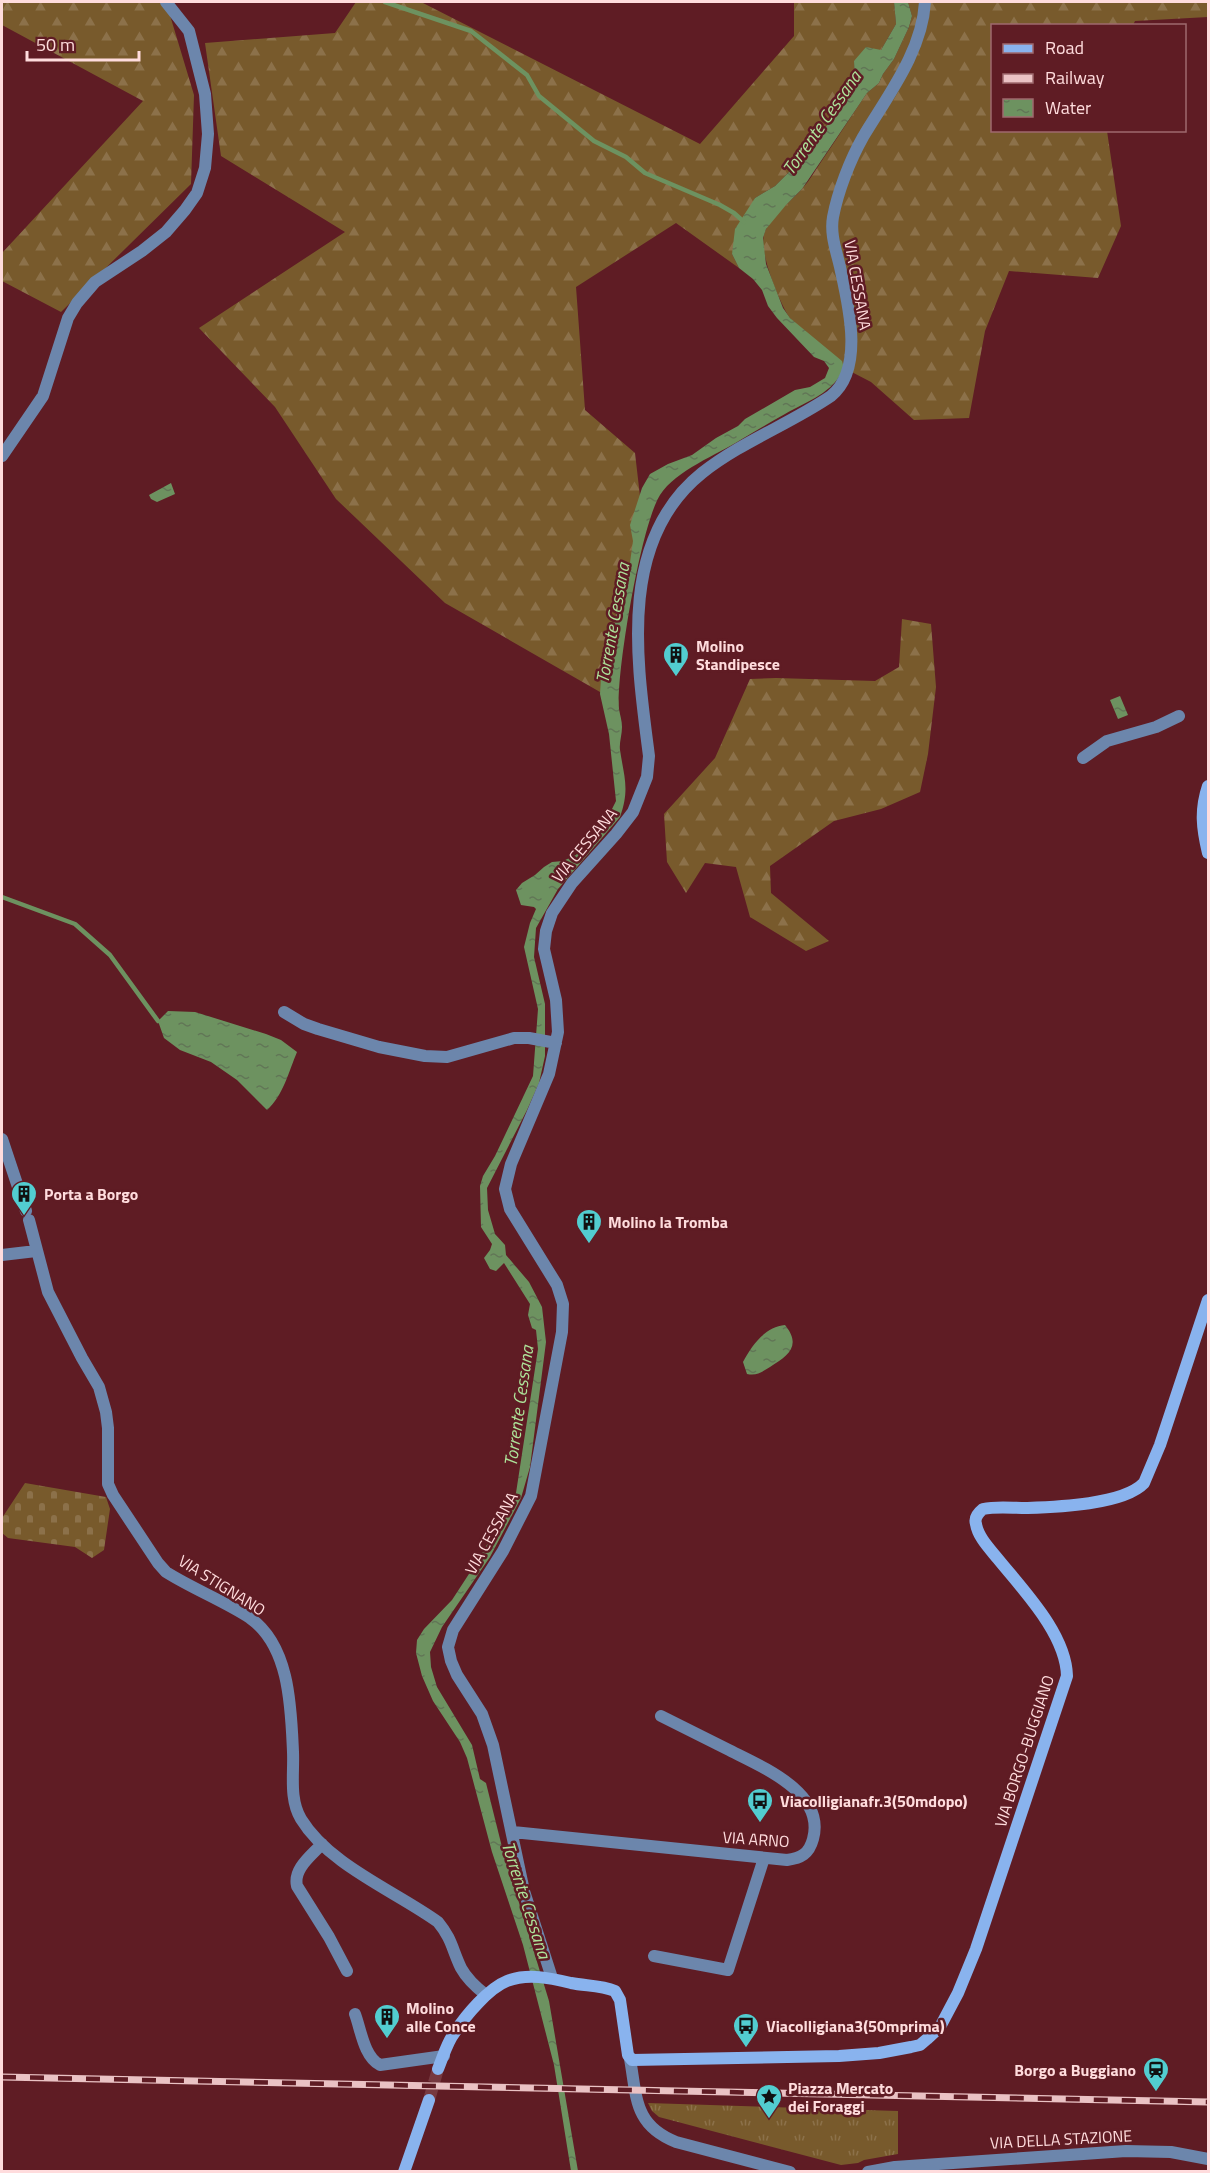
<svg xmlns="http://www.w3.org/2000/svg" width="1210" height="2173" font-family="'Titillium Web',sans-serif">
  <defs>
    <pattern id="grass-tufts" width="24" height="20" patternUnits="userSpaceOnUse" patternTransform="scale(1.5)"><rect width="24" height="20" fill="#785a2c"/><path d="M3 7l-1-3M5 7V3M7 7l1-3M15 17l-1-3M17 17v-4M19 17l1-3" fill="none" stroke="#8c714a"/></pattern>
    <pattern id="forest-firs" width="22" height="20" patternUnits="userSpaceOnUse" patternTransform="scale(1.5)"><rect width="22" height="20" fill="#785a2c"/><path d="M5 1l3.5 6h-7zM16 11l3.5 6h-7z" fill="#8c714a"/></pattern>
    <pattern id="cemetery-stones" width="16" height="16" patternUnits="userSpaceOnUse" patternTransform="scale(1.5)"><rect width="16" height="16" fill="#785a2c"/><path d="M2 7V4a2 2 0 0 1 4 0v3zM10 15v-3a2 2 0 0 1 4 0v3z" fill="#8c714a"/></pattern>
    <pattern id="water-ripples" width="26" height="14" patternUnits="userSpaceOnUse" patternTransform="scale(1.5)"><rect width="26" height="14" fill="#6d9260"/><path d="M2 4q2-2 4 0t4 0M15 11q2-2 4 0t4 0" fill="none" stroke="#617656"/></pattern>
  </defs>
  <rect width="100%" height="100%" fill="#5f1c24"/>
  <path fill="url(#grass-tufts)" d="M648 2103 898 2111V2154L864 2160 858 2163 841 2165 659 2117 652 2111Z"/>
  <path fill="url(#forest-firs)" d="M2 2H166L194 95 191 184 61 312 2 281V253L143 101 2 25Z
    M356 2H421L700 144 794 36V2H894L896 24 881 50 854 61 855 85 834 118 804 150 789 172 775 186 755 198 732 254 739 268 676 223 576 287 585 410 635 453 643 522 607 696 445 603 336 499 275 407 199 328 345 232 221 156 205 43 335 33Z
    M908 2H1208V17L1135 21 1133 25 992 26V130L1107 131 1121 226 1098 278 1009 271 985 331 969 418 914 420 871 382 844 368 790 318C780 304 759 253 764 235 769 216 790 203 802 189 810 180 816 169 823 159 838 137 852 115 867 93L879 83 883 74 894 59 909 27 912 16Z
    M902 619 931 624 936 687 928 754 920 792 881 809 834 821 770 866 771 893 829 941 806 951 750 917 736 867 705 863 686 893 667 862 664 814 715 758 750 679 776 678 875 681 899 667Z"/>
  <path fill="url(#cemetery-stones)" d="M25 1483 106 1497 110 1509 104 1550 92 1558 75 1547 8 1538 2 1533V1518Z"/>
  <path fill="url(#water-ripples)" d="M894 2H908L912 16 909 27 894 59 883 74 879 83 867 93 802 189 786 205 766 229 763 238 766 264 783 308 790 318 842 361 844 368C833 393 808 401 785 414 770 422 756 431 742 439 717 455 676 470 660 495 641 525 616 673 619 709 620 715 622 721 622 727 622 735 619 743 620 750 624 777 630 789 620 817L558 889 536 928 534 957 545 1004V1056L539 1083 527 1110 487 1188 488 1210 495 1234 505 1245 506 1255 529 1282 542 1307 546 1342 530 1467 521 1498 490 1557 442 1627 430 1652 431 1667 437 1687 472 1745 480 1779 486 1783 502 1847 549 2001 578 2171H571L554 2065 537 1999 523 1945 492 1852 467 1758 460 1742 433 1701 422 1676 416 1653 417 1640 424 1629 452 1600 480 1557 516 1493 538 1349 536 1330 532 1328 528 1315 530 1304 504 1263 496 1271 490 1269 484 1258 490 1250 492 1244 481 1227 480 1186 483 1176 495 1156 533 1076 538 1009 524 947 530 923 536 909 534 907 521 905 516 890 522 883 535 875 544 867 552 862 563 861 576 855 610 813 616 801 609 734 600 694 601 678 611 643 619 600 628 577 633 541 630 525 642 488 650 474 668 464 692 455 716 438 738 426 745 419 795 390 810 387 825 378 829 368 824 361 814 357 777 318 768 306 762 290 753 279 739 268 732 254 735 229 755 198 775 186 789 172 804 150 834 118 855 85 854 61 866 47 881 50 896 24Z
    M171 483 175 494 157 502 151 499 149 495Z
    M1120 696 1128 715 1118 719 1110 700Z
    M168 1011 195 1012 266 1034 281 1040 297 1052C289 1071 283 1096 267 1110L237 1080 211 1062 180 1050 164 1038 158 1021Z
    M785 1325C802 1346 788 1356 770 1367 762 1372 757 1376 747 1374L743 1362C752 1345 765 1327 785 1325Z"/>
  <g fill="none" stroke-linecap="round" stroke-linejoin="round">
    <path stroke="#6d9260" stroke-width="4.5" d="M385 2 471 31 527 75 539 96 594 141 626 157 645 173 720 205 734 213 744 222
      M2 897 75 924 110 955 158 1021"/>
    <path stroke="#773940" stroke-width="12" stroke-dasharray="12 6" stroke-linecap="butt" d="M429 2100 438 2069"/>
    <path stroke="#6c86ac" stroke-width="12" d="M2 456 43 396 68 318 77 303 95 282 142 251 166 232 185 210 197 193 205 168 208 134 205 94 189 31 166 2
      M1083 758 1107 741 1156 727 1179 716
      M284 1012 304 1024 318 1029 379 1047 425 1056 447 1057 514 1038H529L556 1043
      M2 1139 26 1211
      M29 1220 48 1292 82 1358 99 1387 106 1412 108 1428V1484L113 1495 158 1563 166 1572C193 1589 224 1601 250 1618 290 1646 291 1708 293 1752 294 1774 289 1799 301 1819 329 1865 395 1891 438 1922 452 1939 452 1949 461 1968 467 1979 477 1988 486 1995
      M2 1255 36 1251
      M513 1832 787 1860C801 1858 809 1854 813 1839 826 1792 760 1766 727 1749 705 1738 683 1727 661 1716
      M322 1844C311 1856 293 1869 297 1886L329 1937 347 1971
      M654 1956 728 1970 764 1858
      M552 1978 524 1891 493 1745 482 1714 457 1675 451 1661 448 1647 453 1630 503 1551 531 1496 562 1332 563 1304 557 1285 510 1209 505 1189 511 1164 549 1074 558 1032 556 1000 544 949 546 931 552 913 572 883 616 834 633 812 647 777 649 756C637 662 617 541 702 473 741 442 790 424 831 396 865 369 848 303 840 267 836 250 830 234 833 217 838 191 850 160 863 137 888 95 922 52 925 2
      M355 2014C361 2030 364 2057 380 2065L444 2056
      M630 2059C637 2098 634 2125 676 2142L790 2172
      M868 2172 895 2167 1126 2151 1171 2152 1208 2159"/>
    <path stroke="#89b3ee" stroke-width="12" d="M1208 786C1200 810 1202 828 1208 853
      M438 2069C443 2057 447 2042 455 2032 466 2015 489 1988 507 1981 528 1973 550 1978 571 1983 586 1986 601 1985 615 1991L620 2000 628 2055 632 2060 839 2056 879 2053 911 2047 920 2045 927 2039 940 2027 958 1993 976 1949 1067 1676C1066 1634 1024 1591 998 1559 990 1549 978 1537 976 1524 974 1518 978 1513 983 1509 997 1506 1011 1508 1026 1508 1055 1507 1123 1505 1144 1483L1160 1445 1208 1300
      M404 2172 429 2100"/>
    <defs>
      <path id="rail" d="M2 2077 1208 2102"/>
    </defs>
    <use href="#rail" stroke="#eac2c4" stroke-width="7"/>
    <use href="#rail" stroke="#5f1c24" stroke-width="4.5" stroke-dasharray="14" stroke-linecap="butt"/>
  </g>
  <defs>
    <symbol id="building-pin" viewBox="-11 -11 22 30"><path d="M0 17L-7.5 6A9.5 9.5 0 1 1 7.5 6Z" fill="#52cdd0" stroke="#5f1c24"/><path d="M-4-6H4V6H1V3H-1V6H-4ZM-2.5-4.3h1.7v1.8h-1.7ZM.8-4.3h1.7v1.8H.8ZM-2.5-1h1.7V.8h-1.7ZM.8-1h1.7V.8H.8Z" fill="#111"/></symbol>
    <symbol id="bus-pin" viewBox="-11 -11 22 30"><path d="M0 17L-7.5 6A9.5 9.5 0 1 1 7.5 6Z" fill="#52cdd0" stroke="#5f1c24"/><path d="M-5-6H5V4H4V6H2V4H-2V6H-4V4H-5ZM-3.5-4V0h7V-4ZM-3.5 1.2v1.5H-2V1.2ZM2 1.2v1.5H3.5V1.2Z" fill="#111"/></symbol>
    <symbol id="station-pin" viewBox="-11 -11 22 30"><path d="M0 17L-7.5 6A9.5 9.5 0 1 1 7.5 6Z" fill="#52cdd0" stroke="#5f1c24"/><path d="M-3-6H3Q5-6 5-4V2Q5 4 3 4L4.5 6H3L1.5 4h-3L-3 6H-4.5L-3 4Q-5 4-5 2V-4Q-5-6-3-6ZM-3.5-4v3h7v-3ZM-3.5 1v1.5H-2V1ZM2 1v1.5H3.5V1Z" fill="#111"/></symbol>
    <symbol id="sight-pin" viewBox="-11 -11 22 30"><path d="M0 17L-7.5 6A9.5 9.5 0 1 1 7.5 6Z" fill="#52cdd0" stroke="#5f1c24"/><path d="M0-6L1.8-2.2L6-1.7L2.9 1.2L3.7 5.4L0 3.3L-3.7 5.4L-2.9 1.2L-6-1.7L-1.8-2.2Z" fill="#111"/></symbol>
  </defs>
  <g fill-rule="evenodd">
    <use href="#building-pin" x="661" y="640" width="30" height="40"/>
    <use href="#building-pin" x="9" y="1179" width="30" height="40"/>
    <use href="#building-pin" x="574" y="1207" width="30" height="40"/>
    <use href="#bus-pin" x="745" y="1786" width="30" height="40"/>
    <use href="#building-pin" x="372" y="2002" width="30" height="40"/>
    <use href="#bus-pin" x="731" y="2011" width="30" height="40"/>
    <use href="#station-pin" x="1141" y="2055" width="30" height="40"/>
    <use href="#sight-pin" x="754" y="2082" width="30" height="40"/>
  </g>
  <g text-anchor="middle" stroke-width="5" stroke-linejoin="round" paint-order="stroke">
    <g font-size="16" fill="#ffdcdd" stroke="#5f1c24">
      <text transform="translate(858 285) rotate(80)" y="6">VIA CESSANA</text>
      <text transform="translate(584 845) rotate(-50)" y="6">VIA CESSANA</text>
      <text transform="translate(491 1533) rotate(-61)" y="6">VIA CESSANA</text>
      <text transform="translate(222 1585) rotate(32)" y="6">VIA STIGNANO</text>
      <text transform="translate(1024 1751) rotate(-72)" y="6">VIA BORGO-BUGGIANO</text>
      <text transform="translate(756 1839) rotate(4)" y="6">VIA ARNO</text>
      <text transform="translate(1061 2139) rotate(-3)" y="6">VIA DELLA STAZIONE</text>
    </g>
    <g font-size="16" font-weight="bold" fill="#ffdcdd" stroke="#5f1c24" text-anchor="start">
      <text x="696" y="652">Molino<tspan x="696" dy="18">Standipesce</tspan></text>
      <text x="44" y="1200">Porta a Borgo</text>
      <text x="608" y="1228">Molino la Tromba</text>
      <text x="780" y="1807">Viacolligianafr.3(50mdopo)</text>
      <text x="406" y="2014">Molino<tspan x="406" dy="18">alle Conce</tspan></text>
      <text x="766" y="2032">Viacolligiana3(50mprima)</text>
      <text x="1136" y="2076" text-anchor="end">Borgo a Buggiano</text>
      <text x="788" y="2094">Piazza Mercato<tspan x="788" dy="18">dei Foraggi</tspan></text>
    </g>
    <g font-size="18" font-style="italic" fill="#aee49a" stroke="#5f1c24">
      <text transform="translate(822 123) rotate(-55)" y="6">Torrente Cessana</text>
      <text transform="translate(613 623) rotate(-80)" y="6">Torrente Cessana</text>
      <text transform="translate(519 1406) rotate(-82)" y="6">Torrente Cessana</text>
      <text transform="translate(526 1900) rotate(72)" y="6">Torrente Cessana</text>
    </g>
  </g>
  <rect width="1210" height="2173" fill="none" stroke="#ffdcdd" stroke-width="6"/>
  <rect x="991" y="24" width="195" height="108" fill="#5f1c24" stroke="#9f696e" stroke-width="1.5"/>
  <rect x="1003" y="44" width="30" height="9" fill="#89b3ee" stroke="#9f696e" stroke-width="1.5"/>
  <text x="1045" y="54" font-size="18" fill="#ffdcdd">Road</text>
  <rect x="1003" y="74" width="30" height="9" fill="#eac2c4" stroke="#9f696e" stroke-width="1.5"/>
  <text x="1045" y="84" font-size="18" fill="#ffdcdd">Railway</text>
  <rect x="1003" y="99" width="30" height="18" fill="url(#water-ripples)" stroke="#9f696e" stroke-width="1.5"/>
  <text x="1045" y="114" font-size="18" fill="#ffdcdd">Water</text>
  <path d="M27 51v9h112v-9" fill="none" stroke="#ffdcdd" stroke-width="3"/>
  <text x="36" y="51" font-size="18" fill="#ffdcdd" stroke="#5f1c24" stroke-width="4.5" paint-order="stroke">50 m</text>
</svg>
